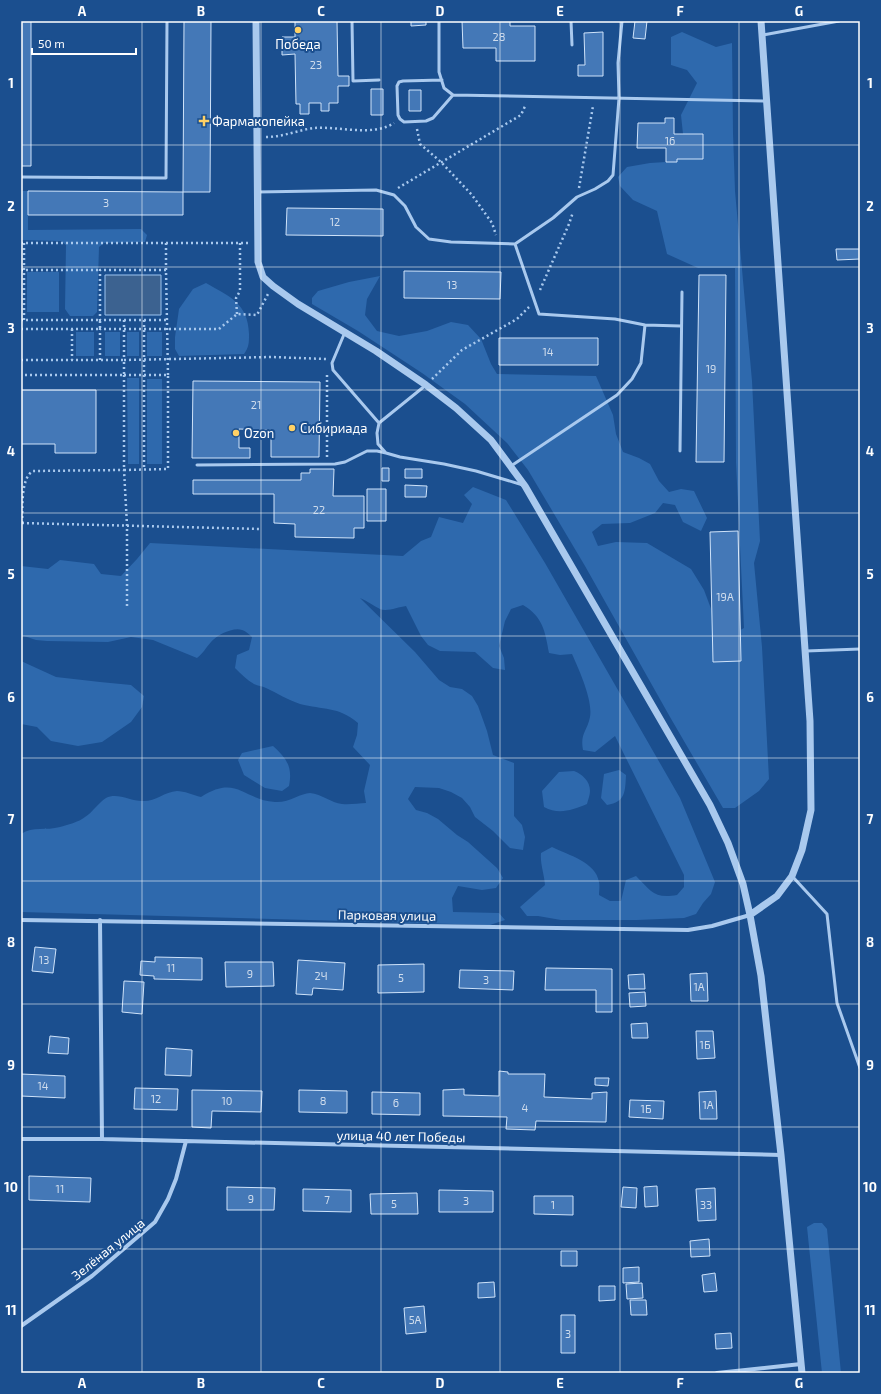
<svg xmlns="http://www.w3.org/2000/svg" width="881" height="1394" font-family="'Exo 2',sans-serif">
  <rect width="100%" height="100%" fill="#1b4f8f"/>
  <path fill="#2e69ad" d="M682 32 716 47 732 43 733 133 735 191 752 381 760 541 754 563 762 647 769 779 759 791 735 808H723L670 717 585 566 528 470 507 443 465 404 422 373 358 331 312 304V298L318 291 349 282 380 276 367 299 365 315 377 331 399 336 427 331 451 322 468 325 481 339 491 364 497 374 596 376 613 415 616 434 623 452 639 458 650 464 659 481 669 492 681 489 694 491 707 518 701 531 683 522 675 505 663 503 655 513 630 523 602 524 592 532 598 546 616 542 647 543 691 569 704 590 716 622 733 634 744 628 736 463 735 268H698L667 254 657 211 633 200 620 186 618 177 627 167 650 163 666 162 677 159H703V134H683L681 115 697 83 687 70 671 65V37Z
    M21 191H28V230L141 229 147 235 145 242 104 243 99 247 97 312 93 316H70L65 309 66 245 61 241 21 240Z
    M27 272H59V312H27Z
    M206 283C230 297 248 303 249 334 249 343 249 347 244 354L179 356 175 349V337L179 309 193 289Z
    M76 332H94V356H76Z
    M105 332H120V356H105Z
    M127 332H139V356H127Z
    M147 332H162V356H147Z
    M127 378H139V464H128Z
    M147 379H162V464H147Z
    M473 487 506 500 545 563 680 798 715 882 711 894 703 903 696 914 684 918 637 920H561L538 916H527L520 907 545 885C544 873 540 864 541 853L552 847C568 855 596 862 599 882 600 886 599 891 599 895L610 901H621L626 880 636 876C651 891 654 899 677 895L684 887V875L615 736 595 752 583 750C580 733 587 732 590 717 593 700 579 670 572 654L560 655 549 653C545 631 543 617 523 605L511 609 505 621 499 646 504 658 505 670 493 668 475 652 440 651 428 645 421 636 406 606C398 607 387 612 380 609 374 606 367 601 360 598L415 652 439 680 450 687 462 689 472 696 478 706 487 731 493 755 514 763V816L522 825 525 837 523 850 510 848 493 831 475 817 470 807 462 798 451 792 439 788 415 787 408 799 416 810 427 813 438 819 457 835 468 842 497 868 503 878 496 888 482 890 458 886 452 898 453 912 499 913 505 920 490 925 21 912V834C33 826 46 831 60 827 67 825 79 822 85 817 93 812 98 803 106 798 117 792 130 801 142 801 155 802 164 792 177 791 184 791 193 795 201 797 237 774 243 800 275 802 289 803 301 793 310 793 322 794 331 803 342 804 350 805 359 803 366 803L364 791 370 765 353 747 357 735 358 723C338 706 323 710 300 704 288 700 277 693 266 688 262 686 258 686 254 684 247 680 241 674 235 668L237 655 249 650 252 637C250 635 246 631 242 630 233 627 217 635 211 642 205 649 204 652 197 658L153 640 131 637 108 642 47 641 36 640 21 635V566L48 569 60 560 94 564 101 574 121 576 137 559 150 543 403 556 421 541 431 537 439 517 463 523 472 504 464 495Z
    M21 661 56 677 100 682 131 685 144 696 142 707 131 722 102 742 78 746 51 741 37 727 21 724Z
    M273 746C286 758 293 766 289 786L282 791 265 788 244 775 238 760 242 753Z
    M619 770 626 775C625 791 626 802 607 805L601 798 604 774Z
    M574 771C582 774 590 781 590 791 590 795 588 800 587 804 572 810 559 815 544 807L542 791 559 772Z
    M814 1223H822L827 1229 841 1373H822L807 1227Z"/>
  <path fill="#3c6290" stroke="#9cc4f0" d="M105 275H161V315H105Z"/>
  <path fill="#4478b7" stroke="#cfe3fa" d="M21 21H31V166H21Z
    M184 21H211L210 192H183Z
    M295 21H337L338 76H349V86H338V103H329V111H321V103H309V114H300V104H296L295 54 282 55V37H295Z
    M411 21H426V25L411 26Z
    M462 21H510V26H535V61H496V48H463Z
    M635 21H647L645 39 633 38Z
    M603 32V76H578V65H585L584 33Z
    M371 89H383V115H371Z
    M409 90H421V111H409Z
    M665 118H674V134H703V159H677V162H666V148H637L638 123H665Z
    M28 191 183 192V215H28Z
    M287 208 383 209V236L286 235Z
    M836 249H860V259L837 260Z
    M404 271 501 272 500 299 404 298Z
    M699 275H726L724 462H696Z
    M499 338H598V365H499Z
    M193 381 320 382 319 457H271V430L239 429V448H250V458H192Z
    M21 390H96V453H55V444H21Z
    M382 468H389V481H382Z
    M310 469H334L333 496H364V528H354V538L295 537V524L274 523V494H193V480H301V473H310Z
    M405 469H422V478H405Z
    M405 485 427 486 426 497H405Z
    M367 489H386V521H367Z
    M738 531 741 661 713 662 710 532Z
    M35 947 56 949 53 973 32 971Z
    M155 957 202 958V980L154 979V976L140 975 141 961 155 962Z
    M298 960 345 963 343 990 313 988 312 995 296 994Z
    M225 962H273L274 986 226 987Z
    M424 964V992L378 993V965Z
    M546 968 612 969V1012H596V990H545Z
    M460 970 514 971 513 990 459 988Z
    M707 973 708 1001H691L690 974Z
    M644 974 645 989H629L628 975Z
    M124 981 144 982 142 1014 122 1012Z
    M645 992 646 1006 630 1007 629 993Z
    M647 1023 648 1038H632L631 1024Z
    M696 1031H713L715 1058 697 1059Z
    M50 1036 69 1038 68 1054 48 1053Z
    M166 1048 192 1050 191 1076 165 1075Z
    M499 1071 508 1072V1074H545L544 1097 592 1099V1093L607 1092 606 1122 536 1121 535 1130 506 1129 507 1117 443 1116V1090L464 1089V1095L499 1096Z
    M21 1074 65 1076V1098L21 1096Z
    M595 1078H609L608 1086 595 1085Z
    M135 1088 178 1089 177 1110 134 1109Z
    M192 1090 262 1091 261 1112 212 1111 211 1128 192 1127Z
    M299 1090 347 1091V1113L299 1112Z
    M716 1091 717 1119H700L699 1092Z
    M372 1092 420 1093V1115L372 1114Z
    M630 1100 664 1101 663 1119 629 1117Z
    M29 1176 91 1178 90 1202 29 1200Z
    M657 1186 658 1206 645 1207 644 1187Z
    M227 1187 275 1188 274 1210H227Z
    M623 1187 637 1188 636 1208 621 1207Z
    M715 1188 716 1220 698 1221 696 1189Z
    M303 1189 351 1190V1212L303 1211Z
    M439 1190 493 1191V1212H439Z
    M417 1193 418 1214H371L370 1194Z
    M534 1196H573V1215L534 1214Z
    M709 1239 710 1256 691 1257 690 1241Z
    M561 1251H577V1266H561Z
    M639 1267V1282L623 1283V1268Z
    M715 1273 717 1291 704 1292 702 1275Z
    M494 1282 495 1297 478 1298V1283Z
    M642 1283 643 1298 627 1299 626 1284Z
    M599 1286H615V1300L599 1301Z
    M630 1300H646L647 1315H631Z
    M424 1306 426 1332 406 1334 404 1308Z
    M561 1315H575V1353H561Z
    M731 1333 732 1348 716 1349 715 1334Z"/>
  <g fill="none" stroke-linecap="round" stroke-linejoin="round">
    <path stroke="#a9c9ee" stroke-width="2.5" stroke-dasharray="2 3" stroke-linecap="butt" d="M417 129 420 144 441 162 472 195 492 223 496 235
      M266 137C283 137 298 130 314 128 338 126 373 137 394 123
      M398 188 521 115 526 104
      M579 188 593 106
      M21 243H250
      M24 243V320
      M166 243V270
      M21 270H100
      M540 290 569 224 573 212
      M237 314 236 298 240 291V243
      M21 320H100V329H21
      M124 320V360L272 357 326 359
      M144 320V470
      M166 320H100V270H166L168 375
      M72 329V360
      M21 360H124V375H21
      M100 360V329H219L237 314 257 315 268 294
      M124 375H168V469L124 470Z
      M327 375V458
      M432 379 462 350 517 319 529 307
      M22 523C23 510 20 478 33 471L124 470 127 525V608
      M22 523 259 529"/>
    <path stroke="#a9c9ee" stroke-width="3" d="M352 21 353 81 379 80
      M439 21V72L444 88 453 95 766 101
      M571 21 572 45
      M763 35 839 21
      M442 80 403 81 399 82 397 86 398 115 400 119 404 122 426 121 433 118 453 95
      M21 177 166 178 167 21
      M257 192 376 190 394 195 405 206 416 227 429 239 451 242 515 244 539 314 615 319 645 325 681 326
      M515 244 553 218 577 197 595 189 608 181 613 175 619 98 618 63 622 21
      M345 332 332 363 333 370 379 423
      M426 385 379 423 377 433 378 444 386 453 400 457 444 464 476 471 523 485
      M680 451 682 292
      M197 465 335 464 345 462 367 451H377L386 453
      M511 466 617 395 632 379 641 363 645 325
      M806 651 860 649
      M792 876 827 914 837 1003 860 1068"/>
    <path stroke="#a9c9ee" stroke-width="4" d="M21 920 688 930 712 926 750 915
      M100 920 102 1139
      M21 1139H102L781 1155
      M21 1326 92 1276 155 1222 168 1199 176 1179 186 1141
      M717 1373 801 1364"/>
    <path stroke="#a9c9ee" stroke-width="7" d="M256 21 258 262 263 277 273 286 298 304 376 351 426 385 456 408 491 440 525 486 710 805 728 843 743 884 750 915 761 976 781 1155 802 1373
      M750 915 777 896 792 876 802 850 811 810 810 721 761 21"/>
  </g>
  <path fill="none" stroke="#fff" stroke-width="1" stroke-opacity="0.55" d="M142 21V1373M261 21V1373M381 21V1373M500 21V1373M620 21V1373M739 21V1373M21 145H860M21 267H860M21 390H860M21 513H860M21 636H860M21 758H860M21 881H860M21 1004H860M21 1127H860M21 1249H860"/>
  <g fill="#ffd166" stroke="#1b4f8f" stroke-width="1.5">
    <circle cx="298" cy="30" r="4"/>
    <path d="M202 115h4v4h4v4h-4v4h-4v-4h-4v-4h4z"/>
    <circle cx="292" cy="428" r="4"/>
    <circle cx="236" cy="433" r="4"/>
  </g>
  <g text-anchor="middle" stroke-width="4" stroke-linejoin="round" paint-order="stroke">
    <g font-size="11" fill="#d0dded">
      <text x="499" y="41">28</text>
      <text x="316" y="69">23</text>
      <text x="670" y="145">16</text>
      <text x="106" y="207">3</text>
      <text x="335" y="226">12</text>
      <text x="452" y="289">13</text>
      <text x="548" y="356">14</text>
      <text x="711" y="373">19</text>
      <text x="256" y="409">21</text>
      <text x="319" y="514">22</text>
      <text x="725" y="601">19А</text>
      <text x="44" y="964">13</text>
      <text x="171" y="972">11</text>
      <text x="250" y="978">9</text>
      <text x="321" y="980">2Ч</text>
      <text x="401" y="982">5</text>
      <text x="486" y="984">3</text>
      <text x="699" y="991">1А</text>
      <text x="705" y="1049">1Б</text>
      <text x="43" y="1090">14</text>
      <text x="156" y="1103">12</text>
      <text x="227" y="1105">10</text>
      <text x="323" y="1105">8</text>
      <text x="396" y="1107">6</text>
      <text x="708" y="1109">1А</text>
      <text x="525" y="1112">4</text>
      <text x="646" y="1113">1Б</text>
      <text x="60" y="1193">11</text>
      <text x="251" y="1203">9</text>
      <text x="327" y="1204">7</text>
      <text x="466" y="1205">3</text>
      <text x="394" y="1208">5</text>
      <text x="553" y="1209">1</text>
      <text x="706" y="1209">33</text>
      <text x="415" y="1324">5А</text>
      <text x="568" y="1338">3</text>
    </g>
    <g font-size="13" fill="#fff" stroke="#1b4f8f" text-anchor="start">
      <text x="298" y="49" text-anchor="middle">Победа</text>
      <text x="212" y="126">Фармакопейка</text>
      <text x="300" y="433">Сибириада</text>
      <text x="244" y="438">Ozon</text>
    </g>
    <g font-size="13" fill="#fff" stroke="#1b4f8f">
      <text transform="translate(387 915) rotate(1)" y="5">Парковая улица</text>
      <text transform="translate(401 1136) rotate(1)" y="5">улица 40 лет Победы</text>
      <text transform="translate(108 1249) rotate(-39)" y="5">Зелёная улица</text>
    </g>
  </g>
  <rect width="881" height="1394" fill="none" stroke="#1b4f8f" stroke-width="44"/>
  <path d="M32 48v6h104v-6" fill="none" stroke="#ffffff" stroke-width="2"/>
  <text x="38" y="48" font-size="12" fill="#ffffff" stroke="#1b4f8f" stroke-width="3" paint-order="stroke">50 m</text>
  <rect x="22" y="22" width="837" height="1350" fill="none" stroke="#fff" stroke-width="1.5"/>
  <g font-size="13" text-anchor="middle" font-weight="bold" fill="#fff">
    <text x="82" y="16">A</text>
    <text x="201" y="16">B</text>
    <text x="321" y="16">C</text>
    <text x="440" y="16">D</text>
    <text x="560" y="16">E</text>
    <text x="680" y="16">F</text>
    <text x="799" y="16">G</text>
    <text x="11" y="88">1</text>
    <text x="870" y="88">1</text>
    <text x="11" y="211">2</text>
    <text x="870" y="211">2</text>
    <text x="11" y="333">3</text>
    <text x="870" y="333">3</text>
    <text x="11" y="456">4</text>
    <text x="870" y="456">4</text>
    <text x="11" y="579">5</text>
    <text x="870" y="579">5</text>
    <text x="11" y="702">6</text>
    <text x="870" y="702">6</text>
    <text x="11" y="824">7</text>
    <text x="870" y="824">7</text>
    <text x="11" y="947">8</text>
    <text x="870" y="947">8</text>
    <text x="11" y="1070">9</text>
    <text x="870" y="1070">9</text>
    <text x="11" y="1192">10</text>
    <text x="870" y="1192">10</text>
    <text x="11" y="1315">11</text>
    <text x="870" y="1315">11</text>
    <text x="82" y="1388">A</text>
    <text x="201" y="1388">B</text>
    <text x="321" y="1388">C</text>
    <text x="440" y="1388">D</text>
    <text x="560" y="1388">E</text>
    <text x="680" y="1388">F</text>
    <text x="799" y="1388">G</text>
  </g>
</svg>
